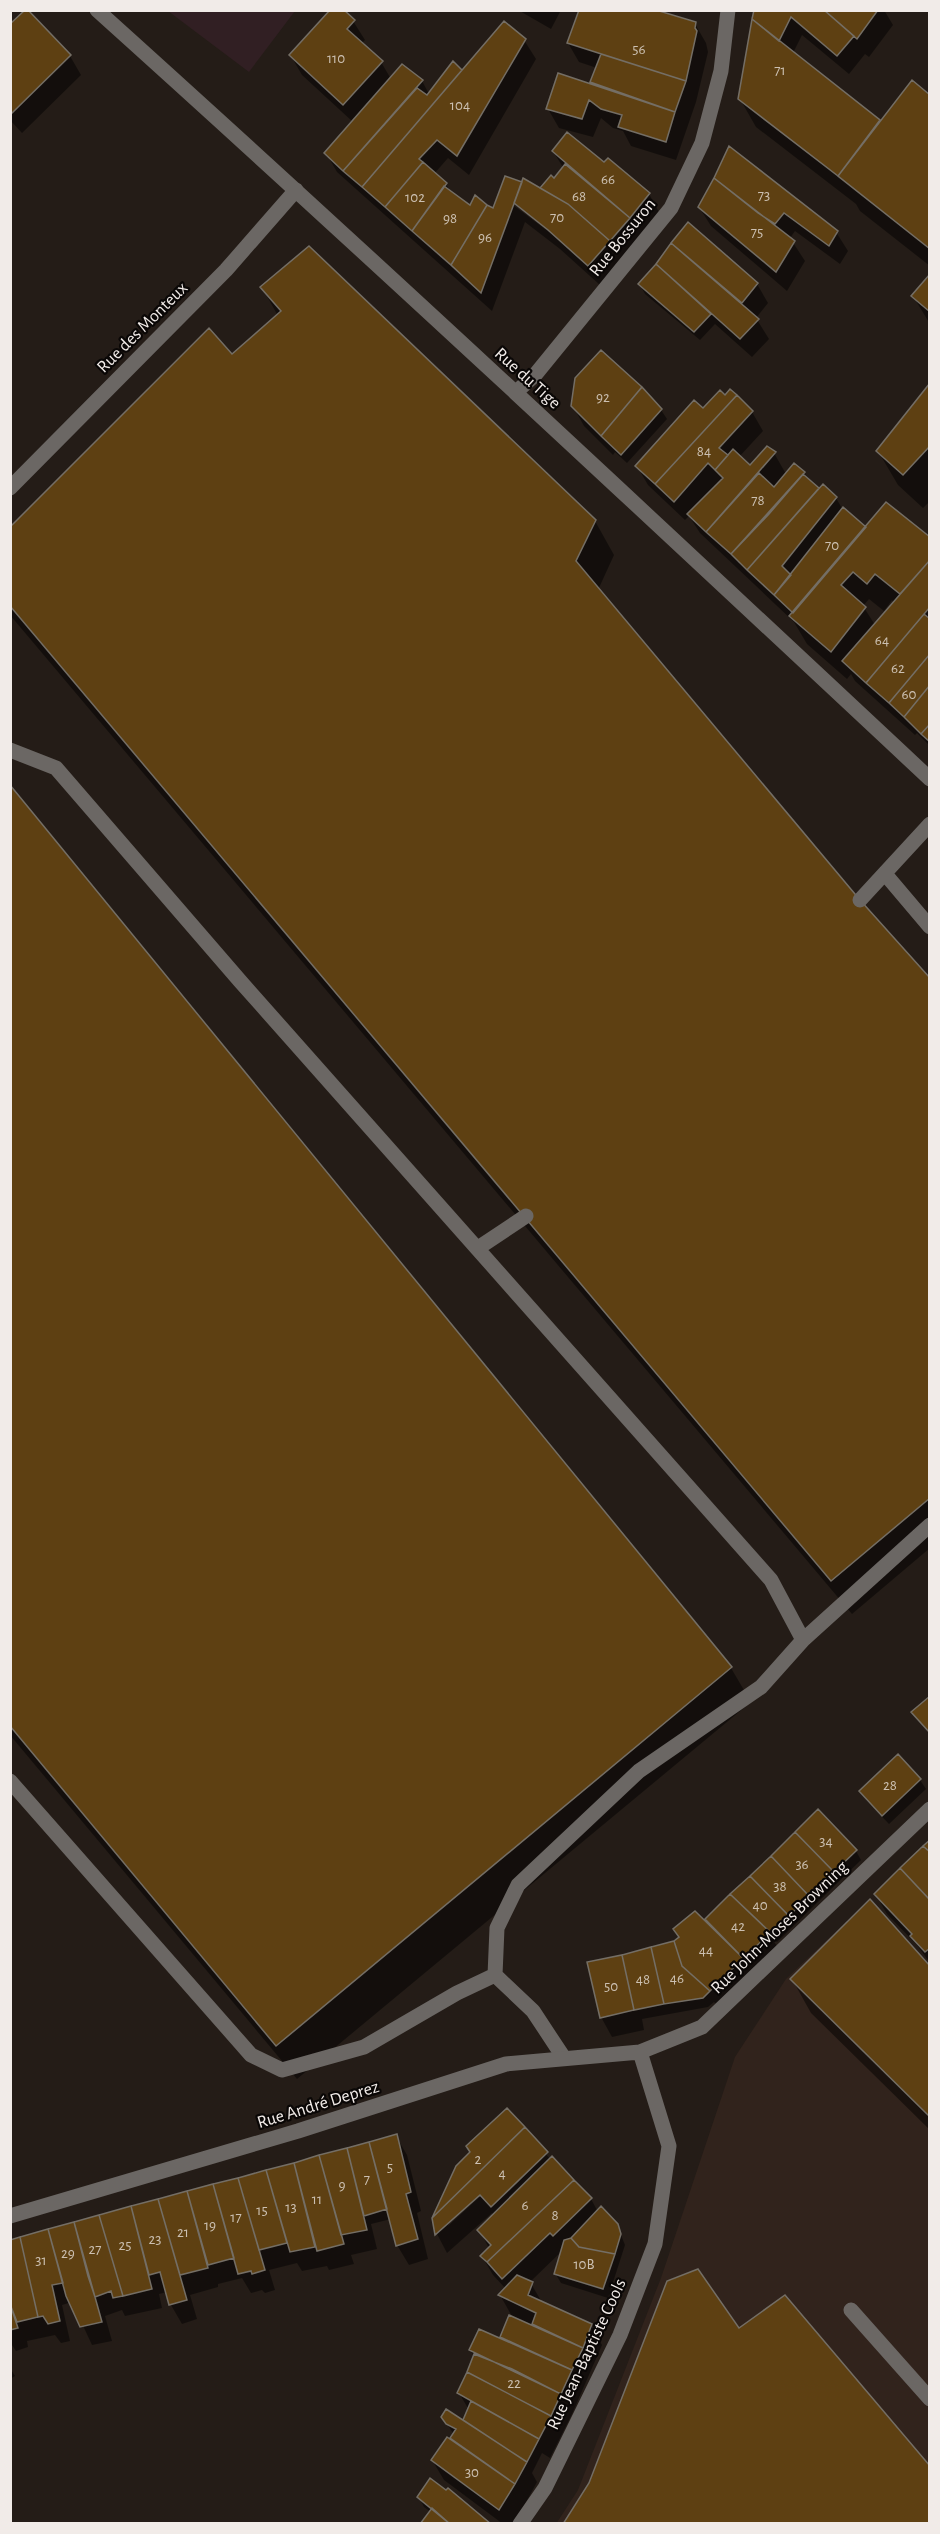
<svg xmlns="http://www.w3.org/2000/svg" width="940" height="2534" font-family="'Alegreya Sans',sans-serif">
  <rect width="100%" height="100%" fill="#241c17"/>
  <path fill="#31231c" d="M870 1899 929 1966V2523L556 2524 578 2490 661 2278 735 2057 786 1979Z"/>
  <path fill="#311f23" d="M168 11H295L249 72Z"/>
  <path fill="#0007" fill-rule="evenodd" d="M332 10H341L353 21 365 40 361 44 381 62 391 79 402 66 422 81 429 94 453 63 462 73 504 23 524 40 536 59 469 175 448 158 434 174 446 184 451 193 470 207 475 197 494 211 506 178 523 184 524 181 540 190 551 177 555 180 564 169 553 151 568 134 604 164 608 160 649 194 660 214 600 285 560 249 525 222 492 311 337 172 326 153 353 122 302 75 291 56ZM513 201 555 233 553 235 513 205Z
    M518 10H561L551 29Z
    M756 10H884L893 25 869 57 865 54 849 74 802 35 793 53 880 124 930 97V266L860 211 856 204 756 127 740 99Z
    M695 24 706 43 708 52 696 102 676 160 631 146 623 131 613 128 601 118 593 137 559 128 548 109 591 84 597 68 579 62 568 43Z
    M10 26 70 56 81 75 22 133 10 120Z
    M730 149 836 232 848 251 840 264 795 231 790 238 805 261 787 291 711 226 699 207Z
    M688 224 757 284 768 303 756 318 769 339 752 357 715 324 700 340 645 294 640 285Z
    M930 276V324L913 296Z
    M262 287 595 521 614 555 598 590 859 901 930 980V1548L852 1614 10 615V529L231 356 278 316Z
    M930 385V501L923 508 898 485 878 451Z
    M573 406 661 410 667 419 627 463 615 452 613 455 584 426Z
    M703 410 752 412 763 431 739 457 750 467 774 453 786 474 804 473 819 490 836 498 843 510 865 529 930 539V746L917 733 915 735 855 681 851 674 847 679 807 644 794 622 700 533 689 516 685 520 648 485 637 466ZM869 599 884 611 892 600 894 603 875 625 863 606Z
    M10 788 731 1668 751 1702 297 2079 10 1735Z
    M920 1780 926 1789 889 1824 867 1801 861 1792Z
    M930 1843V1963L917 1945 887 1914 876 1895Z
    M856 1851 861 1860 777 1942 772 1938 781 1953 722 2009 714 2002 708 2007 642 2019 644 2030 612 2037 601 2017 675 1943 705 1921 731 1896Z
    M930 1968V2130L811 2013 792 1979Z
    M507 2110 551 2160 552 2159 591 2199 598 2212 601 2209 617 2225 625 2245 608 2298 561 2283 555 2273 562 2251 530 2282 543 2304 591 2325 602 2345 572 2414 550 2458 542 2453 532 2473 537 2482 514 2524H503L444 2480 432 2460 448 2439 450 2440 454 2435 443 2417 446 2411 463 2422 469 2410 459 2393 475 2357 470 2350 480 2331 501 2339 510 2317 513 2318 500 2295 506 2289 493 2275 482 2256 489 2248 479 2230 494 2216 492 2213 447 2253 437 2234 433 2218 457 2167 472 2153 468 2147ZM484 2189 486 2191 448 2226 451 2219Z
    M396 2136 407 2155 421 2211 417 2213 428 2259 409 2265 397 2245 391 2219 371 2224 377 2249 351 2255 354 2264 329 2270 327 2266 302 2271 297 2263 269 2270 275 2290 265 2293 262 2290 251 2293 242 2278 218 2284V2287L190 2295 197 2319 182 2324 171 2305 167 2292 159 2294 162 2308 125 2316 122 2310 105 2316 112 2341 92 2345 72 2302 62 2305 70 2341 61 2343 55 2335 27 2341 28 2347 16 2351 10 2342V2241Z
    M10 2368 15 2376 10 2379Z
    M419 2497 490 2524 431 2512 424 2507Z"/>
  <path fill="#5e4012" stroke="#746e65" stroke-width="1.5" d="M25 10H28L71 55 11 114 10 24Z
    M330 10H344L355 20 347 29 383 61 343 105 289 55Z
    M579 10H656L696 22 695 28 697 31 686 81 567 43Z
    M754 10H824L854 36 837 56 791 17 779 41 752 19Z
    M824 10H878L857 39Z
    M752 19 880 120 838 176 738 99Z
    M504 21 526 39 457 156 437 140 419 159 423 162 385 207 362 187Z
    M601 54 686 81 675 112 590 82Z
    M453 61 462 70 362 187 343 171 417 88 427 95Z
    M402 64 423 80 343 171 324 153Z
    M558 73 675 112 666 142 618 127 622 115 601 109 589 100 582 119 546 109Z
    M912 80 930 95V249L838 176Z
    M567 132 604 162 608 158 650 193 630 218 552 151Z
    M729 146 838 231 829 246 784 213 775 224 758 213 714 178Z
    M423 162 447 183 412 231 385 207Z
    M565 164 630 218 610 241 568 204 540 188 551 175 554 178Z
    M505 176 522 182 481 293 451 265 487 205 493 208Z
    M523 178 568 204 610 241 588 266 548 230 514 203Z
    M714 178 795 241 776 272 698 207Z
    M444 186 470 205 475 195 487 205 451 265 412 231Z
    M688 222 758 283 742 303 671 243Z
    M671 243 759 319 740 339 656 264Z
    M309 246 596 520 576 561 860 900 930 978V1498L831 1581 10 606V527L209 328 232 354 281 311 260 287Z
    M656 264 711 314 694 332 638 284Z
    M930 274V312L911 296Z
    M601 350 642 387 601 436 571 406 575 378Z
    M930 383V446L903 475 876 451Z
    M642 387 662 409 621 455 601 436Z
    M730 389 737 395 655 484 635 466 694 400 703 408 720 390 725 395Z
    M737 395 753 411 719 448 728 455 715 470 708 463 674 502 655 484Z
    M767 446 776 452 706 532 687 514 723 478 715 470 733 449 750 465Z
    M794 463 805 472 769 514 731 554 706 532 759 473 774 487Z
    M803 474 819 488 747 570 731 554Z
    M823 484 837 497 782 566 791 575 774 595 747 570Z
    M886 502 930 537V560L900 594 875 574 867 584 853 572 841 585 866 607 831 652 789 616Z
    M843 507 866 527 793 613 774 595Z
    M930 560V607L866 683 842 661Z
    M924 614 930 619V654L889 703 866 683Z
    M930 654V685L904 717 889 703Z
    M930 685V724L921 734 904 717Z
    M930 724V742L921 734Z
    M10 785 732 1667 276 2046 10 1726Z
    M930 1696V1733L911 1712Z
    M898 1754 921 1779 882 1816 859 1791Z
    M818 1809 857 1850 834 1872 795 1832Z
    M795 1832 834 1872 809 1896 771 1856Z
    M930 1840V1852L923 1846Z
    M923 1846 930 1852V1900L900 1868Z
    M771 1856 809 1896 789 1916 750 1876Z
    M900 1868 930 1900V1948L925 1952 910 1936 912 1934 874 1894Z
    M750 1876 789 1916 771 1933 730 1894Z
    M730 1894 771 1933 743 1958 705 1919Z
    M870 1899 930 1966V2117L790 1979Z
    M695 1911 743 1958 710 1991 682 1966 674 1941 679 1937 673 1929Z
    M674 1941 682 1966 710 1991 703 1998 664 2004 651 1947Z
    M651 1947 664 2004 634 2010 622 1955Z
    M622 1955 634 2010 600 2018 587 1962Z
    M507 2108 525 2127 432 2218 456 2166 470 2152 466 2146Z
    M525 2127 548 2152 491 2207 480 2195 435 2235 432 2218Z
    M397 2134 411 2192 406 2194 418 2239 396 2246 369 2142Z
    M369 2142 387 2209 364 2216 347 2148Z
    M347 2148 367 2230 341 2235 319 2155Z
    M319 2155 344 2244 317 2251 294 2163Z
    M552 2156 574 2180 487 2262 480 2256 491 2245 477 2230Z
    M294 2163 315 2247 290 2252 266 2170Z
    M266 2170 287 2243 259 2250 238 2178Z
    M238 2178 265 2270 252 2274 251 2271 238 2274 213 2184Z
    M574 2180 592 2198 553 2236 550 2233 502 2279 487 2262Z
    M213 2184 234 2258 208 2265 187 2191Z
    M187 2191 208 2268 180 2275 158 2199Z
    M158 2199 187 2300 169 2305 160 2272 149 2275 131 2206Z
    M131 2206 152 2289 123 2296 99 2215Z
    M601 2206 618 2224 621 2234 615 2254 579 2247 571 2238Z
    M99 2215 123 2296 113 2298 111 2291 95 2297 88 2276 74 2222Z
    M74 2222 102 2322 80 2327 66 2296 48 2229Z
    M48 2229 63 2283 52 2285 60 2321 48 2324 43 2316 38 2317 20 2237Z
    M20 2237 38 2317 17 2322 10 2304V2240Z
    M571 2238 579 2247 615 2254 603 2289 554 2274 564 2240Z
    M698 2269 739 2328 785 2295 930 2466V2524H563L589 2483 667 2281Z
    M517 2275 533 2282 528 2295 592 2324 583 2348 532 2324 536 2313 498 2295Z
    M10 2304 18 2328 10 2330Z
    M509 2315 583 2348 572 2370 500 2337Z
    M479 2329 572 2370 561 2394 469 2350Z
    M474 2354 512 2369 561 2394 551 2416 467 2372Z
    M467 2372 551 2416 539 2439 457 2393Z
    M471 2401 539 2439 527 2462 463 2420Z
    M446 2409 527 2462 515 2484 450 2438 456 2429 446 2424 441 2417Z
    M447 2437 515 2484 499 2510 431 2460Z
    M430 2478 446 2490 448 2488 491 2524H450L417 2497Z
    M432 2508 450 2524H420Z"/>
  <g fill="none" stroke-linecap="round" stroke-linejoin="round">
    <path stroke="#6b6764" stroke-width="15" d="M10 750 56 768 240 981 771 1580 803 1640 761 1687 639 1771 518 1885 497 1928 495 1975 533 2011 564 2058
      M886 875 930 927
      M860 900 930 824
      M478 1248 526 1216
      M803 1640 930 1525
      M10 1781 251 2055 282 2070 364 2047 457 1993 495 1975
      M851 2310 930 2399"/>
    <path stroke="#6b6764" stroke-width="15" d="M97 10C378 263 654 521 930 779
      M516 392 535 375 671 208 702 143 721 71 728 10
      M10 488 226 270 296 190
      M10 2216 298 2131 506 2064 640 2052 702 2027 930 1809
      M520 2524 545 2488 620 2335 655 2244 669 2146 640 2052"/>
  </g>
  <g text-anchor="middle" stroke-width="4.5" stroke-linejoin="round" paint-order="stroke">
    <g font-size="15" fill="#ccc0b2">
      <text x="639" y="54">56</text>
      <text x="336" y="63">110</text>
      <text x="780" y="75">71</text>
      <text x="460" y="110">104</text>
      <text x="608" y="184">66</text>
      <text x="764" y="200">73</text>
      <text x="579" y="201">68</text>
      <text x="415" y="202">102</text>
      <text x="557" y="222">70</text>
      <text x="450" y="223">98</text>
      <text x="757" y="237">75</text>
      <text x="485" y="242">96</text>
      <text x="603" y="402">92</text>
      <text x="704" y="456">84</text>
      <text x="758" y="505">78</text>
      <text x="832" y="550">70</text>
      <text x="882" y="645">64</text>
      <text x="898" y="673">62</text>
      <text x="909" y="699">60</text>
      <text x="890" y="1790">28</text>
      <text x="826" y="1846">34</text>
      <text x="802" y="1869">36</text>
      <text x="780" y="1891">38</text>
      <text x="760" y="1910">40</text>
      <text x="738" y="1931">42</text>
      <text x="706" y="1955">44</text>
      <text x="677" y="1983">46</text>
      <text x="643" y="1984">48</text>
      <text x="611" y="1991">50</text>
      <text x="478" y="2164">2</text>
      <text x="390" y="2172">5</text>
      <text x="502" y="2178">4</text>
      <text x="367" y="2184">7</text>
      <text x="342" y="2190">9</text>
      <text x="317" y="2204">11</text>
      <text x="525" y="2210">6</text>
      <text x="291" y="2212">13</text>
      <text x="262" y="2215">15</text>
      <text x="555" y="2220">8</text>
      <text x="236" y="2222">17</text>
      <text x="210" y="2230">19</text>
      <text x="183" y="2237">21</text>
      <text x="155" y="2244">23</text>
      <text x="125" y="2250">25</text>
      <text x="95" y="2254">27</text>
      <text x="68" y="2258">29</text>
      <text x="41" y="2265">31</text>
      <text x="584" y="2269">10B</text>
      <text x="514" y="2388">22</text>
      <text x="472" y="2477">30</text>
    </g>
    <g font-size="18" fill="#f1ebe8" stroke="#0a0706">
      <text transform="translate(622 237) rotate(-51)" y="6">Rue Bossuron</text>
      <text transform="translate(142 327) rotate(-45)" y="6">Rue des Monteux</text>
      <text transform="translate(528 378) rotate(42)" y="6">Rue du Tige</text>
      <text transform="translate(779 1927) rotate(-44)" y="6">Rue John-Moses Browning</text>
      <text transform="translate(318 2104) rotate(-17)" y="6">Rue André Deprez</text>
      <text transform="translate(586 2354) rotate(-65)" y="6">Rue Jean-Baptiste Cools</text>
    </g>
  </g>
  <rect width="940" height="2534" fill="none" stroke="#f1ebe8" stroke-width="24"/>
</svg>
